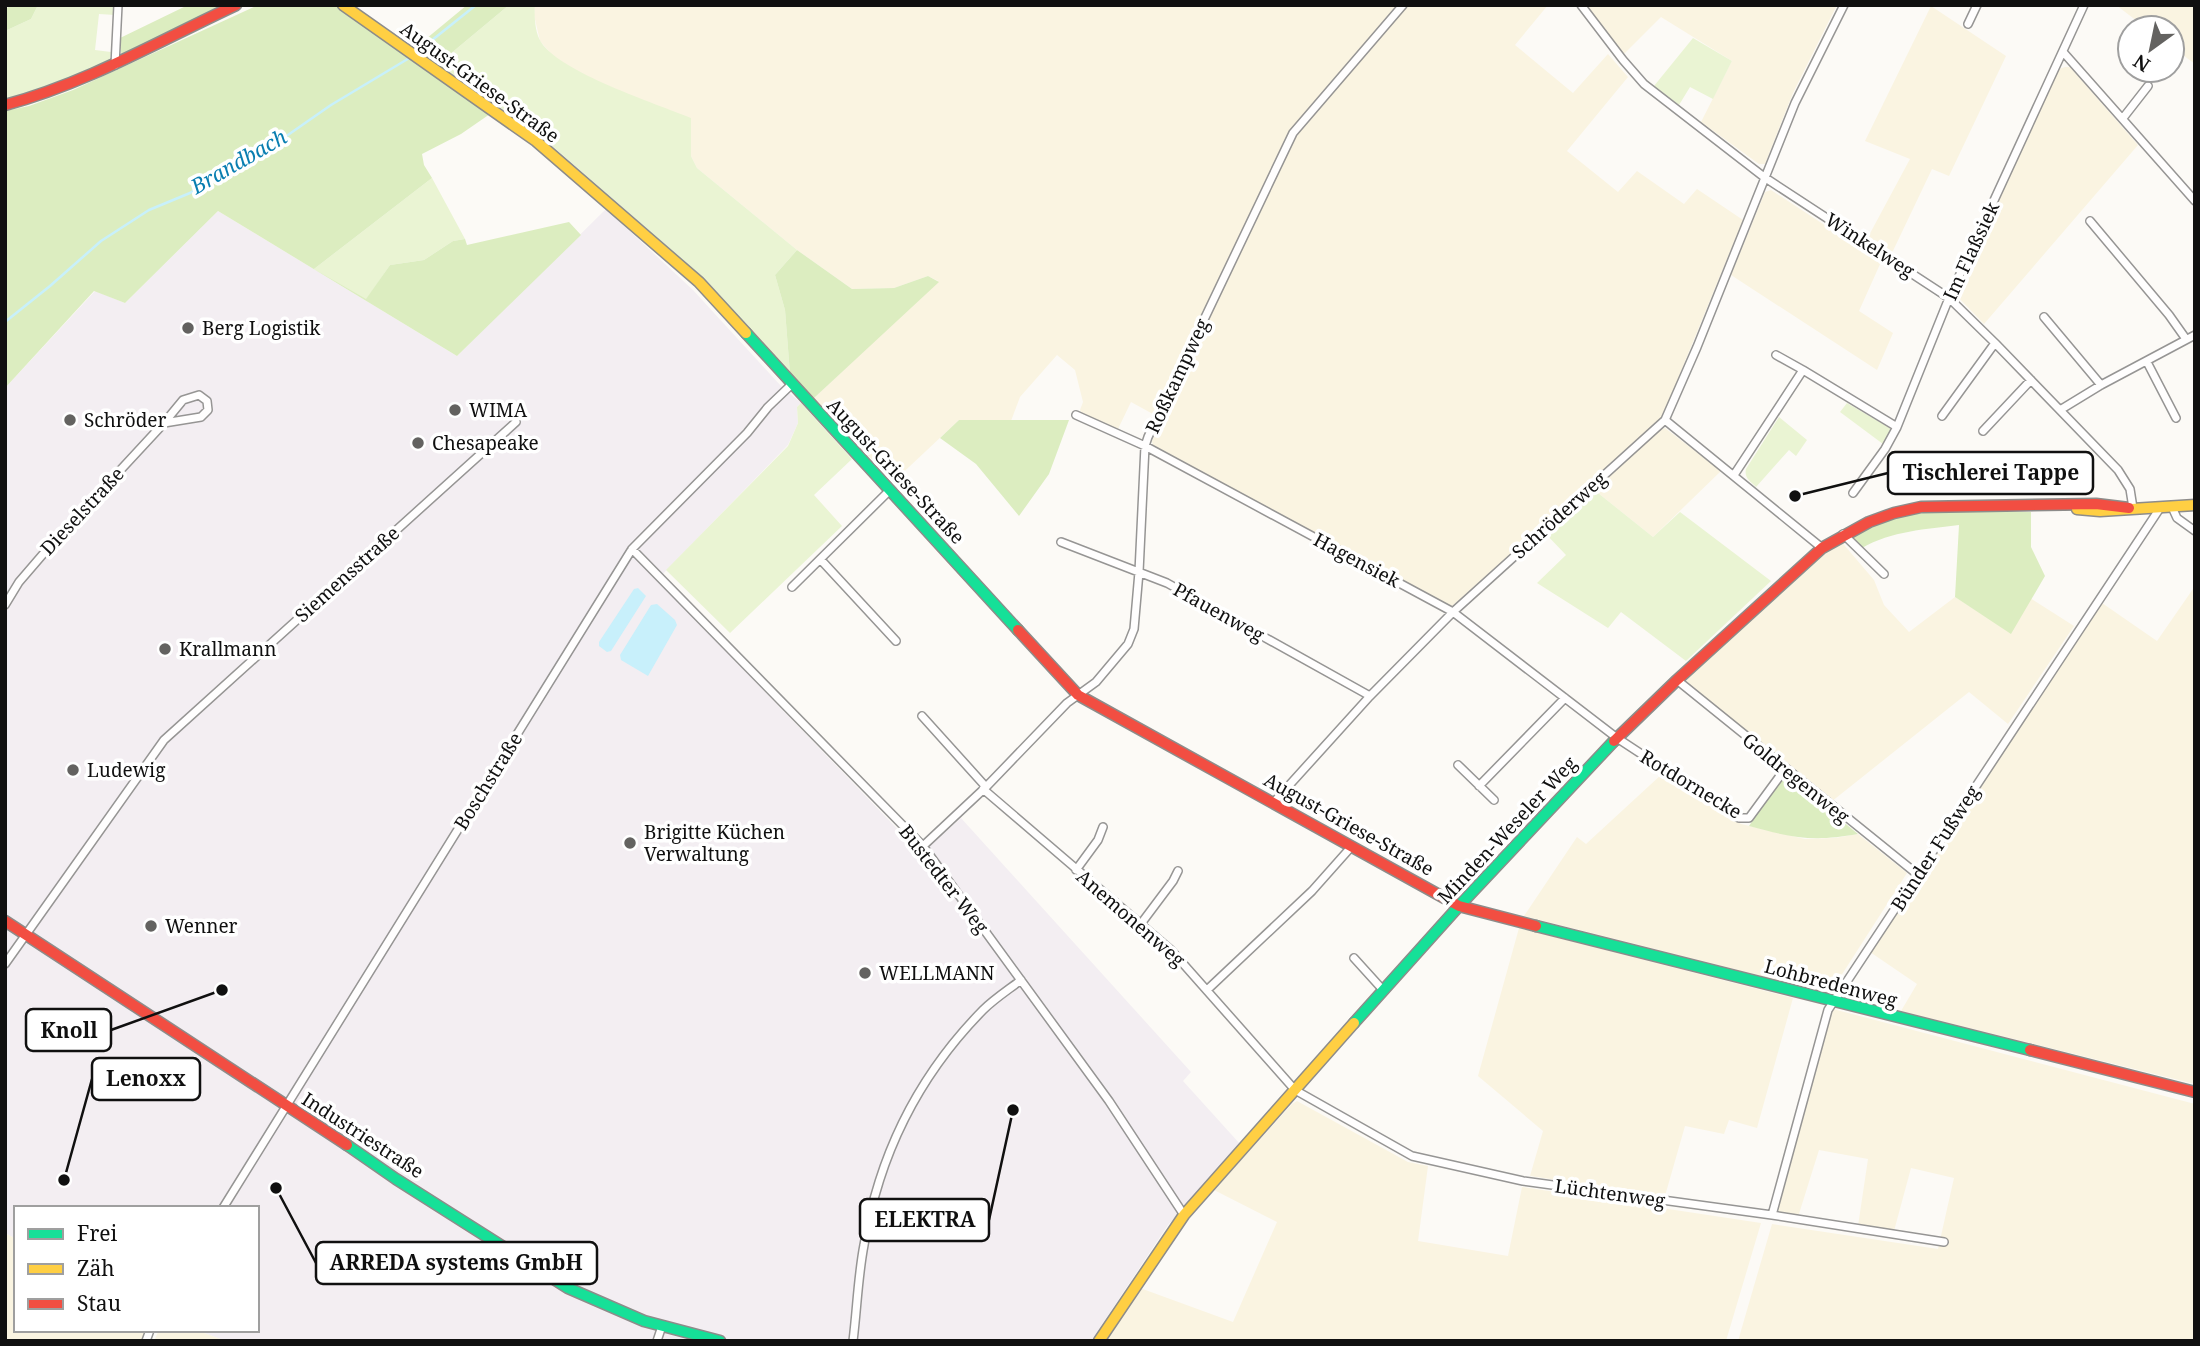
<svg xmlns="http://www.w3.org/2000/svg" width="2200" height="1346" font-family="'Noto Serif',serif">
  <rect width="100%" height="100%" fill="#fcfaf6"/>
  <path fill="#f3eef2" d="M606 209 693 290 781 386 801 403 797 407 798 423 788 445 657 580 910 842H934L961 818 1191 1072 1183 1081 1240 1144 1168 1225 1091 1341H226L196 1330H257V1208H16V1239L5 1233V388L95 291 125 303 218 211 457 356Z"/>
  <path fill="#faf4e1" d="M535 5H1548L1515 45 1573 93 1608 54 1628 77 1567 151 1618 192 1637 171 1684 204 1697 189 1743 220 1661 420 1451 607 1153 445 1152 441 1162 419 1131 402 1117 431 1083 415 1080 410 1083 402 1075 370 1057 355 1020 397 1011 421 959 420 893 482 814 398 938 281 928 276 894 288 852 289 797 250 697 168 691 156 579 73 553 56 540 41 534 15Z
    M1584 5H1837L1793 93 1765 164H1759L1701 122 1732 61 1661 17 1621 57Z
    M2116 5H2195V64L2172 47V28H2146Z
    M1931 6 2006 56 1949 176 1932 169 1891 255 1867 239 1910 159 1865 141Z
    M2065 67H2070L2138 145 1984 324 1957 296V286L2059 69Z
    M1771 190 1881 262 1859 311 1893 333 1877 370 1731 275 1765 192Z
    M1665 428 1721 471 1653 537 1593 489 1658 431Z
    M1839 539 1874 580 1884 605 1909 632 1955 597 2011 633 2030 598 2074 626 2008 724 1969 692 1831 802 1688 688 1686 679Z
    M2195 586V1084L1901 1011 1917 984 1870 952 2102 603 2157 641Z
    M1662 774 1741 824 1805 839 1835 838 1858 834 1907 873 1830 993 1524 916 1577 837 1586 844Z
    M1519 928 1793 998 1757 1128 1729 1120 1724 1134 1685 1126 1665 1196 1530 1176 1543 1131 1478 1076Z
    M1833 1009 2195 1104V1341H1738L1772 1224 1938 1249 1954 1178 1911 1168 1894 1231 1858 1226 1868 1159 1819 1150 1798 1217 1779 1212 1778 1207Z
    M1297 1101 1408 1162 1428 1166 1418 1241 1508 1256 1522 1187 1761 1223 1726 1341H1106L1140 1288 1233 1322 1277 1222 1214 1190 1292 1104Z
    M5 1233 16 1239V1330H147L142 1341H5Z
    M159 1330H196L226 1341H154Z"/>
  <path fill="#eaf4d3" d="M38 5H116L115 15 99 14 95 50 111 52 109 62 26 96 5 99V31L31 19Z
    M509 5H535C534 16 535 33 541 42 561 73 655 103 691 118V156L697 168 797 250 775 275 785 310 790 374 776 361 706 280 535 131 437 65Z
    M1693 38 1732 61 1713 99 1690 87 1679 105 1654 86Z
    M432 178 465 239 453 241 424 260 390 265 366 300 314 269Z
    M801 403 852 459 814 495 842 526 730 633 666 570 788 446 798 423 797 407Z
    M1847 403 1893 430 1884 443 1883 444 1840 412Z
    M1779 417 1807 440 1796 456 1789 450 1756 487C1750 481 1744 478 1746 469Z
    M1593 489 1653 537 1680 512 1771 581 1686 661 1621 612 1608 628 1537 583 1566 555 1543 531Z"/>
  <path fill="#dcedc0" d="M12 5H38L31 19 5 31V9Z
    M188 5H221L122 56 118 39Z
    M258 5H335L490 114 461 134 422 154 424 165 432 178 314 269 366 299 390 265 424 260 453 241 465 239 467 245 569 222 581 235 457 356 218 211 125 303 94 291 5 388V111L29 106 73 90Z
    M467 5H509L437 65 415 48Z
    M797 250 852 289 894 288 928 276 939 282 814 398 790 374 785 310 775 275Z
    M959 420H1069L1049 474 1019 516 976 464 940 438Z
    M1960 510 2031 512V547L2045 576 2011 634 1955 597 1959 525C1927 529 1891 531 1862 548L1850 535C1888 517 1918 512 1960 510Z
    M1786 778 1791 779 1858 834C1813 842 1793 838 1749 826L1780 781Z"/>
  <path fill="#c8f0fb" d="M638 588 646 596 611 651 607 652 599 646V642L634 589Z
    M657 604 675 620 677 625 648 676 621 660 620 655 651 605Z"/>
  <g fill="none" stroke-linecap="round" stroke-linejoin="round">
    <path stroke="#c8f0fb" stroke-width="2.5" d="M416 53 476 5
      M5 322 50 286 101 241 149 210 190 193 246 157 285 137 331 105 411 57"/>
    <defs>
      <path id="street" d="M1581 5 1623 60 1644 84 1764 177 1949 298 1995 343 2118 470 2130 489 2133 508
        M1968 24 1977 5
        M2064 53 2195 201
        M115 65 118 5
        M2123 118 2148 86
        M2090 221 2169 315 2186 339
        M2044 317 2101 385
        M1776 355 1803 370
        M2147 362 2176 418
        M2060 410 2101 385 2195 335
        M1076 415 1145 446 1453 612 1617 738 1739 818H1749L1785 769
        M1942 416 1995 343
        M1665 420 1822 548
        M1983 431 2031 380
        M1734 475 1803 370 1897 427
        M1853 493 1885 449 1897 427 1949 298 2084 5
        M2172 507 2177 518 2195 531
        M1843 534 1884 574
        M1061 542 1167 583 1370 696
        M632 549 923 846 1109 1101 1184 1215
        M821 560 896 641
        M792 587 890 490
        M5 605 19 582 50 546 164 423 201 417 208 410 207 401 199 395 183 400 164 423
        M1677 680 1917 874
        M922 716 986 787
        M1458 765 1494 800
        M1479 786 1565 698
        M983 789 1171 950 1295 1090 1412 1156 1523 1181 1772 1215 1944 1242
        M1274 802 1370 696 1453 612 1665 420 1697 347 1795 103 1844 5
        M923 846 986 787 1067 703 1096 682 1128 644 1134 629 1139 572 1145 446 1148 437 1293 133 1403 5
        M1076 870 1098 840 1103 827
        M1140 925 1173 881 1178 871
        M1354 958 1383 990
        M5 964 164 740 516 422
        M1207 990 1312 891 1352 846
        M223 1208 632 549 747 433 768 407 792 384
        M1772 1215 1828 1010 2160 508
        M146 1341 150 1330
        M657 1341 662 1326
        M853 1341C857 1309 858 1276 864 1245 879 1155 919 1075 983 1010 994 999 1008 990 1021 980"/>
      <path id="fast" d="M746 333 1018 630
        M1536 926 2030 1050
        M1354 1023 1459 906 1614 741
        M347 1145 396 1179 568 1288 644 1321 720 1341"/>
      <path id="slow" d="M343 5 536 141 699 282 746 333
        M2077 509 2100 511 2195 505
        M1099 1341 1184 1215 1354 1023"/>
      <path id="jam" d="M5 105C87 83 159 41 236 5
        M1018 630 1078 695 1459 906 1536 926
        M1614 741 1677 680 1822 548 1869 522 1894 513 1921 507 2096 504 2129 508
        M5 921 347 1145
        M2030 1050 2195 1092"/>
    </defs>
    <use href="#street" stroke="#969594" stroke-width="10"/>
    <use href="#fast" stroke="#8d8c8a" stroke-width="13"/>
    <use href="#slow" stroke="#8d8c8a" stroke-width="13"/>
    <use href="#jam" stroke="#8d8c8a" stroke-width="13"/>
    <use href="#street" stroke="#fffefe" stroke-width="7"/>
    <use href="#fast" stroke="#16e098" stroke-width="10"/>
    <use href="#slow" stroke="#ffcf43" stroke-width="10"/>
    <use href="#jam" stroke="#f24e42" stroke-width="10"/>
  </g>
  <g fill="#636260" stroke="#fff" stroke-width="2.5">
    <circle cx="188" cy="328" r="7"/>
    <circle cx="455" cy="410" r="7"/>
    <circle cx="70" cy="420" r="7"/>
    <circle cx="418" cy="443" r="7"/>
    <circle cx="165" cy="649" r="7"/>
    <circle cx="73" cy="770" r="7"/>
    <circle cx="630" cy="843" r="7"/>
    <circle cx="151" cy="926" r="7"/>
    <circle cx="865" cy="973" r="7"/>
  </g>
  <g text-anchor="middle" stroke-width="7" stroke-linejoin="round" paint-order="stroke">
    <g font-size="19" fill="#101010" stroke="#fff">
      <text transform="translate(480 82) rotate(36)" y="7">August-Griese-Straße</text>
      <text transform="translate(1870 245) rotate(33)" y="7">Winkelweg</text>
      <text transform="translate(1971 251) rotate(-65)" y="7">Im Flaßsiek</text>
      <text transform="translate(1177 376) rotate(-65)" y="7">Roßkampweg</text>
      <text transform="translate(896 471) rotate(47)" y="7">August-Griese-Straße</text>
      <text transform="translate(82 511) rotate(-47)" y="7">Dieselstraße</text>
      <text transform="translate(1559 515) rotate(-42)" y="7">Schröderweg</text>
      <text transform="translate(1357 560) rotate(28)" y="7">Hagensiek</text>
      <text transform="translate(347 574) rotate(-42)" y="7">Siemensstraße</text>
      <text transform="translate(1219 612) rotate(29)" y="7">Pfauenweg</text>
      <text transform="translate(1796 778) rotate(39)" y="7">Goldregenweg</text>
      <text transform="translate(488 781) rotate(-58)" y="7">Boschstraße</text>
      <text transform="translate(1691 784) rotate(31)" y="7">Rotdornecke</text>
      <text transform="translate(1349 824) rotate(29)" y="7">August-Griese-Straße</text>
      <text transform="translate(1507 830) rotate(-47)" y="7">Minden-Weseler Weg</text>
      <text transform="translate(1935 848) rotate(-57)" y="7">Bünder Fußweg</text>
      <text transform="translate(944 879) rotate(52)" y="7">Bustedter Weg</text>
      <text transform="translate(1131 918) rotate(41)" y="7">Anemonenweg</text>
      <text transform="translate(1831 983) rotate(15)" y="7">Lohbredenweg</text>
      <text transform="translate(363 1135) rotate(33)" y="7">Industriestraße</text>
      <text transform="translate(1610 1193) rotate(8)" y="7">Lüchtenweg</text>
    </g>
    <g font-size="19" fill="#101010" stroke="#fff" text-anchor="start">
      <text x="202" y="335">Berg Logistik</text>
      <text x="469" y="417">WIMA</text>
      <text x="84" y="427">Schröder</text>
      <text x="432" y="450">Chesapeake</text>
      <text x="179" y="656">Krallmann</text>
      <text x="87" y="777">Ludewig</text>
      <text x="644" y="839">Brigitte Küchen<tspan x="644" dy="22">Verwaltung</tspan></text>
      <text x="165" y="933">Wenner</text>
      <text x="879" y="980">WELLMANN</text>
    </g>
    <g font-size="21" font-style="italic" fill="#097eb1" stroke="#fff">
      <text transform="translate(239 162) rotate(-30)" y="7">Brandbach</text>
    </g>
  </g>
  <path fill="none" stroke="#101010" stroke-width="2.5" d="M1795 496L1888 473M222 990L111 1030M64 1180L92 1079M1013 1110L989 1220M276 1188L316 1263"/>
  <g fill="#101010" stroke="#fff" stroke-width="2.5">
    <circle cx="1795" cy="496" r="7"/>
    <circle cx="222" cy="990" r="7"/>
    <circle cx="64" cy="1180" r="7"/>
    <circle cx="1013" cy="1110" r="7"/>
    <circle cx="276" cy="1188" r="7"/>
  </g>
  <g fill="#fff" stroke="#101010" stroke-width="2.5">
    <rect x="1888" y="452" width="205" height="42" rx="7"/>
    <rect x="26" y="1009" width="85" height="42" rx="7"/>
    <rect x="92" y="1058" width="108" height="42" rx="7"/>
    <rect x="860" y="1199" width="129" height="42" rx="7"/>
    <rect x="316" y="1242" width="281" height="42" rx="7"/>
  </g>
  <g font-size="21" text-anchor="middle" font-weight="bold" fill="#101010">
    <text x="1991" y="480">Tischlerei Tappe</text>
    <text x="69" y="1038">Knoll</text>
    <text x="146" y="1086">Lenoxx</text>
    <text x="925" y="1227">ELEKTRA</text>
    <text x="456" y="1270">ARREDA systems GmbH</text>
  </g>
  <rect width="2200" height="1346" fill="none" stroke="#101010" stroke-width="14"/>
  <rect x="14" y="1206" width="245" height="126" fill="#ffffff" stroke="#9f9f9f" stroke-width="2"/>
  <rect x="28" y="1229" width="35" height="10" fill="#16e098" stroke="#9f9f9f" stroke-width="2"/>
  <text x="77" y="1241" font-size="21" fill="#101010">Frei</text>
  <rect x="28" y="1264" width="35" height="10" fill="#ffcf43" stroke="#9f9f9f" stroke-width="2"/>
  <text x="77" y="1276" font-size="21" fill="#101010">Zäh</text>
  <rect x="28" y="1299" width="35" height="10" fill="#f24e42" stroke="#9f9f9f" stroke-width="2"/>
  <text x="77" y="1311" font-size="21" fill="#101010">Stau</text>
  <g transform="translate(2151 49) rotate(213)"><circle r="33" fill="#ffffff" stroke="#9f9f9f" stroke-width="2"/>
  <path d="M0-5L12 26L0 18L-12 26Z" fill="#636260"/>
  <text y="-10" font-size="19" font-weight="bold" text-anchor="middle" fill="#101010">N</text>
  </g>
</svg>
